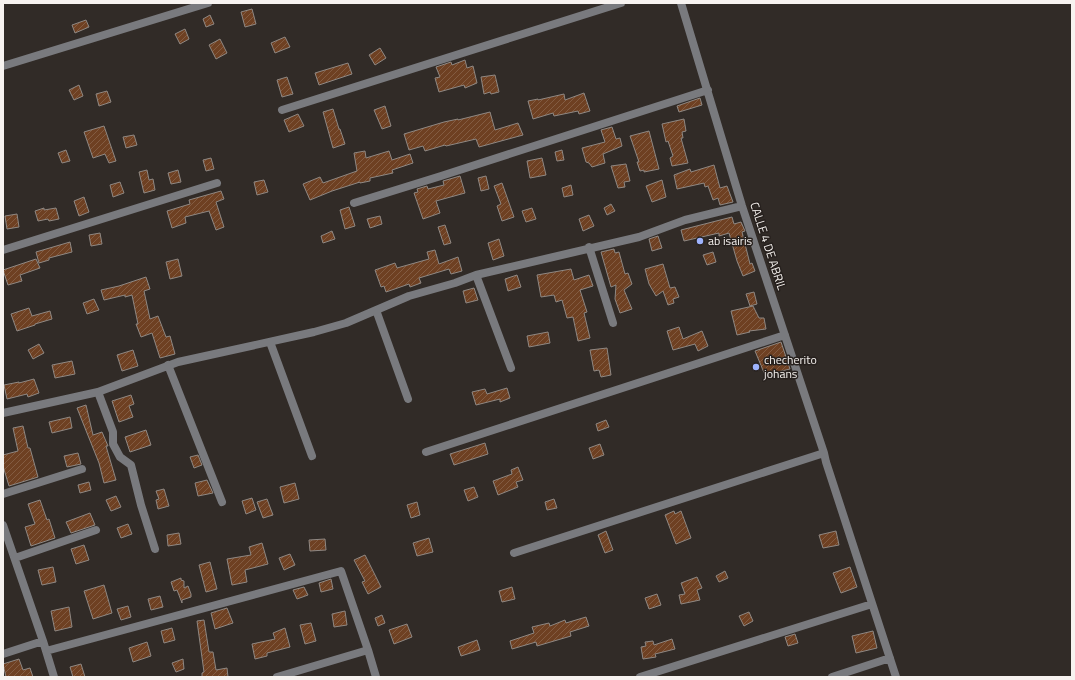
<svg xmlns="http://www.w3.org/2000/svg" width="1075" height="680" font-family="'Titillium Web',sans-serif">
  <defs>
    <pattern id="building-hatch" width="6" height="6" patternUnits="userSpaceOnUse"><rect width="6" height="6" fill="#6e4022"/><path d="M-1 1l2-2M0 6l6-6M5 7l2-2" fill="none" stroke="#835c42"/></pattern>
  </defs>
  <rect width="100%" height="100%" fill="#312b27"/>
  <path fill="url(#building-hatch)" stroke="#8f8883" d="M252 9 256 24 245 27 241 12Z
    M210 15 214 24 206 27 203 19Z
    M86 20 89 27 75 33 72 25Z
    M185 29 189 39 180 44 175 34Z
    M285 37 290 47 275 53 271 43Z
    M220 39 227 53 216 59 209 45Z
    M380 48 386 58 375 65 369 55Z
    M465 60 467 68 473 66 477 83 465 88 464 85 439 92 435 78 440 77 436 67 451 62 452 65Z
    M348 63 352 74 319 85 315 73Z
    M495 75 499 92 491 94 490 92 484 94 481 77Z
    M287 77 293 94 282 97 277 80Z
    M79 85 83 96 74 100 69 90Z
    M107 91 111 102 99 106 96 94Z
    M584 93 590 111 579 114 578 111 554 116 553 113 533 119 528 101 538 99V100L564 94 565 100Z
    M700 98 702 105 679 112 677 106Z
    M385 106 391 126 382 129 374 110Z
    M333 109 339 129H340L345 144 333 148 323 112Z
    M490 112 495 130 518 123 523 135 479 147 476 139 446 146 445 145 425 151 423 146 409 150 404 134 444 122 458 119V120Z
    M298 114 304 126 289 132 284 120Z
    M684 119 686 131 682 132 683 138H681L688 163 672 166 670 158 673 156 668 141 666 142 662 124Z
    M104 126 116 161 109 163 105 154 93 158 84 132Z
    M612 127 616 139 620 138 622 146 603 154 605 163 592 167 589 163 586 162 582 148 605 142 601 130Z
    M649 131 659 169 644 172V170L640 171 637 162H639L630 136Z
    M134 135 137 145 126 148 123 137Z
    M66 150 70 161 62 163 58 153Z
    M562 150 564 160 557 161 555 152Z
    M365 151 366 158 389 151 392 160 410 154 413 163 392 170 393 173 370 178V181L360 183V182L332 191 310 200 303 184 320 177 323 183 357 171 354 153Z
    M211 158 214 169 206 171 203 160Z
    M542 158 546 175 530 178 527 161Z
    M626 164 630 181 624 182 625 187 618 188 611 166Z
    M714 165 720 188 727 186 733 202 720 205 718 198 713 200 708 186 705 187 704 183 677 189 674 175 690 169 691 172Z
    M147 170 149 180 153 179 155 190 144 193 139 172Z
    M178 170 181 182 171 184 168 173Z
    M460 176 465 193 436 201 440 213 423 219 414 193 418 192 417 189 427 186 428 189 444 185 443 181Z
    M486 176 489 189 481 191 478 178Z
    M264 180 268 192 257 195 254 182Z
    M662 180 666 197 652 202 646 186Z
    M120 182 124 193 113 197 110 185Z
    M502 183 514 217 502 221 497 206 501 204 494 186Z
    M571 185 573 195 564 197 562 188Z
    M221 191 224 199 216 202 224 227 216 230 209 211 185 217 186 223 172 228 167 211 190 204 189 200Z
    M84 197 89 212 79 216 74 201Z
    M611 204 615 211 607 215 604 208Z
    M349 207 355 226 345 229 340 210Z
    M44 208V210L56 208 59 219 49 221 48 219 38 221 35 211Z
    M532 208 536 219 526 222 522 211Z
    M17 214 19 227 7 229 5 216Z
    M589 215 594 226 583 231 579 219Z
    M380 216 382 224 370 228 367 219Z
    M732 217 734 224 741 222 745 231 742 232 750 264 752 263 755 271 743 276 737 261 729 233 719 236V233L684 241 681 230Z
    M445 225 451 243 444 245 438 227Z
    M332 231 335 239 323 243 321 236Z
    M100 233 102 244 91 246 89 235Z
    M658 236 662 248 652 251 649 239Z
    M499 239 504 256 493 260 488 243Z
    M70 242 72 252 49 258V260L39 263 36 252Z
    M614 249 615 253 619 252 625 274 628 273 632 284 624 290 632 309 620 313 615 299 616 285 611 287 601 252Z
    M435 250 439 264 458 257 462 271 451 274 449 269 419 278 421 283 410 287 409 284 386 292 384 286 381 287 375 270 395 263 397 268 429 259 427 252Z
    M713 252 716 262 707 265 703 255Z
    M36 259 40 268 20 275 22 281 8 285 3 270Z
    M178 259 182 276 170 279 166 262Z
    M663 264 670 288 675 287 679 297 673 299 674 303 668 305 663 291 656 296 649 284 645 269Z
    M571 269 574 280 589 275 593 286 580 290 587 312 584 313 590 338 578 341 573 317 567 318 562 300 556 302 554 295 541 297 537 275Z
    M517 275 521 287 508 291 505 279Z
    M146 277 150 289 144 291 150 319 158 316 166 337 170 336 175 354 160 358 152 333 141 337 136 324H138L132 295 125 297V295L104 300 101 290 119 286Z
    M474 288 478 300 466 303 463 291Z
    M754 292 757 304 750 306 746 294Z
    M94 299 99 310 87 314 83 303Z
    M753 306 759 318H764L766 329 749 331 750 332 737 335 731 311Z
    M29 308 32 316 50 311 52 319 35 324V325L17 331 11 314Z
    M679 327 683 339 702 331 708 346 698 351 695 344 673 350 667 331Z
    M548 332 550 343 529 347 527 336Z
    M781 342 790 369 765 375 755 351Z
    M39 344 44 353 33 359 28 350Z
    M607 348 611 375 601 377 599 370 594 371 590 350Z
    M133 350 138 366 122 371 117 355Z
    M72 361 75 374 55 378 52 365Z
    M34 379 39 393 28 397 27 394 7 399 4 385 19 382V383Z
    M507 388 510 398 500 402V399L476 405 472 392 485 389 487 394Z
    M131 395 134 404 129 406 133 417 119 422 112 401Z
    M86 405 93 435 102 432 108 446H106L116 480 104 483 99 463 77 408Z
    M70 417 72 428 52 433 49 422Z
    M606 420 609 427 598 431 596 424Z
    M23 426 28 448H30L38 477 9 486 3 466V455L18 451 13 428Z
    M146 430 151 445 130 452 125 437Z
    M485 443 488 454 454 465 450 454Z
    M600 444 604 455 593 459 589 448Z
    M78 453 81 464 67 467 64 456Z
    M198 455 202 465 194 468 190 457Z
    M518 467 523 480 516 482 518 487 498 495 493 481 512 474 511 470Z
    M207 480 213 493 198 496 195 483Z
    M89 482 91 490 80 493 78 485Z
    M295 483 299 499 284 503 280 487Z
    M474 487 478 497 468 501 464 490Z
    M164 489 169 506 158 509 156 500 159 499 156 491Z
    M116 496 121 507 111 511 106 500Z
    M252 498 256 510 246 514 242 501Z
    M267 499 273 515 263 518 257 502Z
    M554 499 557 508 547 510 545 502Z
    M40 500 47 520 49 519 55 538 31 546 25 527 35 524 28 504Z
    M417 502 420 515 411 518 407 505Z
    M674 511 675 514 681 511 691 538 676 544 665 515Z
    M90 513 95 525 71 533 66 522Z
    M128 524 132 534 121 538 117 528Z
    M606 531 613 550 605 553 598 535Z
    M836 531 839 545 823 548 819 535Z
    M179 533 181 544 168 546 167 535Z
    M429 538 433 552 417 556 413 543Z
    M325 539 326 550 310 551 309 540Z
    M262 543 268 564 245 570 247 582 232 585 227 559 251 555 249 547Z
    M84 545 89 560 76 564 71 549Z
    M290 554 295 565 284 570 279 558Z
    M365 555 381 587 368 594 362 582 365 581 354 560Z
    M210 562 217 589 206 592 199 565Z
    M53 567 56 582 42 585 38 570Z
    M850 567 857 587 841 593 833 573Z
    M725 571 728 578 719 582 716 576Z
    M697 577 702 588 697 590 700 600 681 604 679 595 685 594 681 583Z
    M181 578V580L184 581V588L188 586 191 594V597L182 600V603L177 590 174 591 171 582Z
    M331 579 333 589 321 592 319 583Z
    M104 585 112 613 93 619 84 591Z
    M304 587 308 595 297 599 293 590Z
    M512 587 515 599 502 602 499 591Z
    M657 594 661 605 649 609 645 598Z
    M160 596 163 607 151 610 148 599Z
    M128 606 131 617 121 620 117 609Z
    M69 607 72 627 55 631 51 611Z
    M227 608 233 623 215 629 211 613Z
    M345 611 347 625 334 627 332 614Z
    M749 612 753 621 744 626 739 616Z
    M382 615 385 623 378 626 375 618Z
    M586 617 589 626 570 632 571 636 537 646 536 642 512 649 510 641 534 633 532 627 549 623 550 626 565 620 566 623Z
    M204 620 209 652H213L216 670 227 668 228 677H202V673L204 672 197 621Z
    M311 623 316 641 305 644 300 625Z
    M407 624 412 637 394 644 389 630Z
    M172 628 175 640 164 643 161 631Z
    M285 628 290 647 267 653V656L255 659 252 644 275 639 273 633Z
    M873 631 877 648 856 653 852 636Z
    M795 634 798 643 788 646 785 637Z
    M672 639 675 649 655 654 656 657 643 659 641 647 646 646 645 642 653 641 654 645Z
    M477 640 480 650 461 656 458 647Z
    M147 642 151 656 133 662 129 648Z
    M19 659 23 670 30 668 33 677H6L3 664Z
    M183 659 184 669 176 672 172 663Z
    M81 664 85 677H73L70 667Z"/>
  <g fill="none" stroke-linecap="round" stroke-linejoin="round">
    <path stroke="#797a7e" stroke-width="8" d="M681 3 742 206 824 453 826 462 896 677
      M3 66 208 3
      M282 110 621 3
      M354 203 441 176 708 90
      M589 247 613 323
      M3 250 217 183
      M476 275 511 368
      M376 310 408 399
      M270 342 312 456
      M168 365 222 502
      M98 392 113 432V444L120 457 131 465 141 505 155 549
      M3 413 98 392 178 362 314 332 346 323 409 296 455 283 476 275 639 237 685 220 742 206
      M426 452 785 335
      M3 494 82 469
      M3 525 43 641 54 677
      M514 553 824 453
      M15 558 96 530
      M368 650 376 677
      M46 651 341 571 368 650 277 677
      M3 654 43 641
      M640 677 872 604
      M832 677 890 658"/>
  </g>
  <g fill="#9eb3fd" stroke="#27211e" stroke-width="1.5">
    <circle cx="700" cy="241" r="4"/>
    <circle cx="756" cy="367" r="4"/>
  </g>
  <g text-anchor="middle" stroke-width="3" stroke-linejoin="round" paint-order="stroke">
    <g font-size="12" fill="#f7f3f0" stroke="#27211e" text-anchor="start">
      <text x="708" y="245">ab isairis</text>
      <text x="764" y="364">checherito<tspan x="764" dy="14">johans</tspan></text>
    </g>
    <g font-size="12" fill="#f7f3f0" stroke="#27211e">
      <text transform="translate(768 246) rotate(72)" y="4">CALLE 4 DE ABRIL</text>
    </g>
  </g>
  <rect width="1075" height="680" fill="none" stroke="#f7f3f0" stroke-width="8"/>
</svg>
